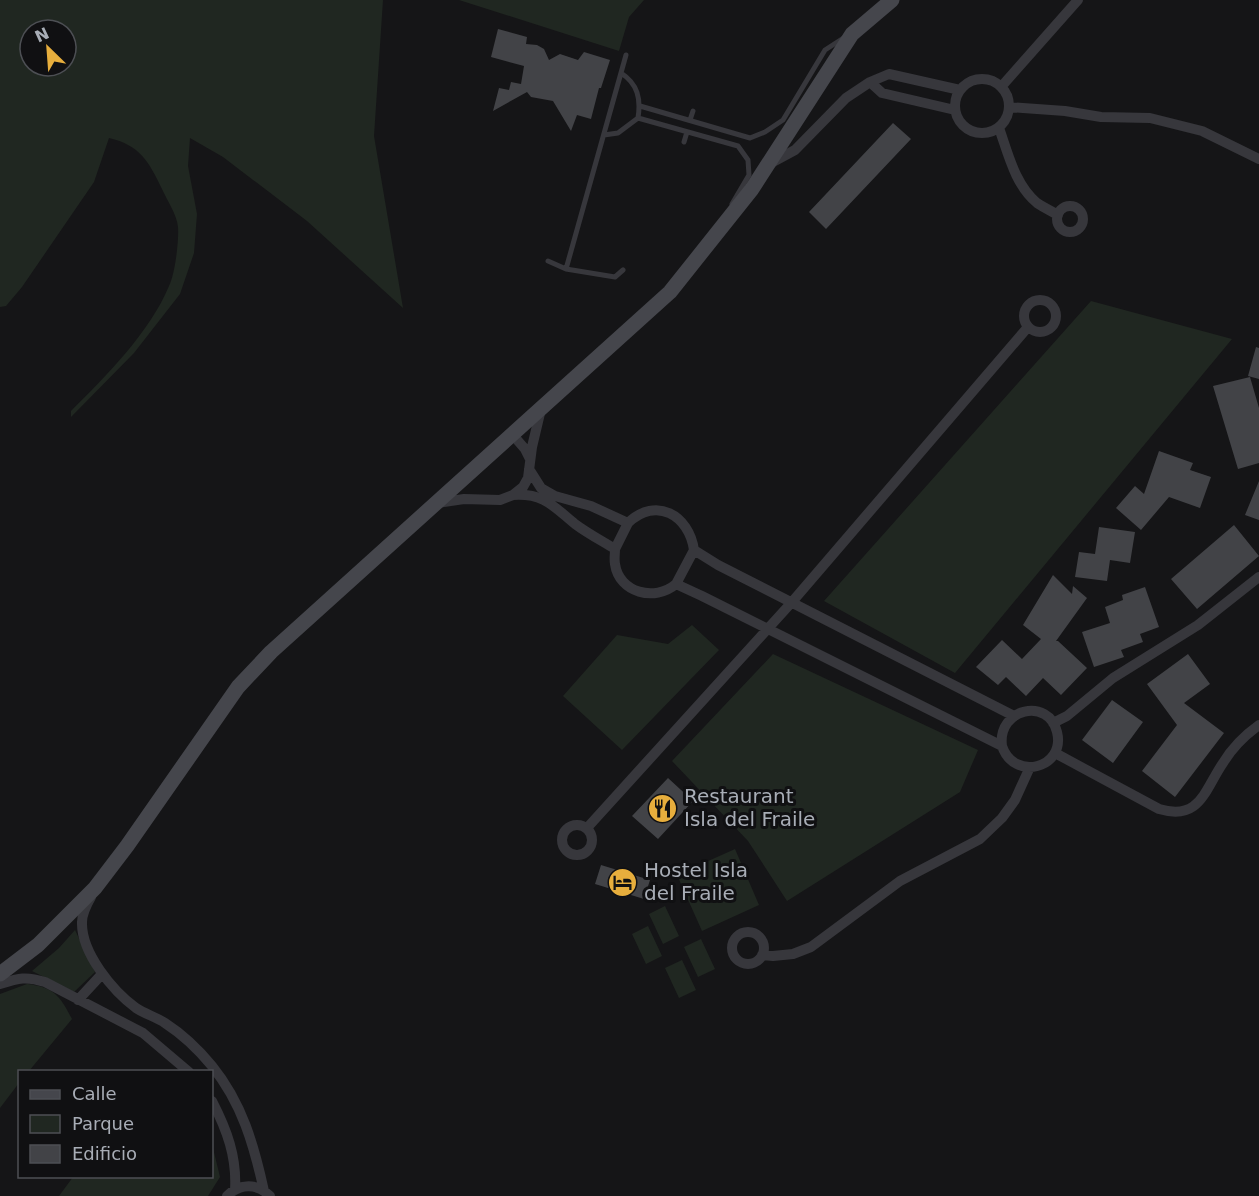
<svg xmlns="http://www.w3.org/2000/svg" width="1259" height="1196" font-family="'DejaVu Sans',sans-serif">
  <rect width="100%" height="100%" fill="#151517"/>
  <path fill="#202721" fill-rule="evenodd" d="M0 0H383L374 136 403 308 307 221 223 157 190 138 188 166 197 214 194 253 180 294 134 353 71 417V411C106 376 150 332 169 286 175 274 179 241 178 227 177 215 167 200 162 189 149 162 140 145 109 138L94 182 22 287 6 306 0 307ZM30 30H66V66H30Z
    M459 0H644L629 17 619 51Z
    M1091 301 1232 339 955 673 824 601Z
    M692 625 719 650 622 750 563 696 617 635 668 644Z
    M773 654 978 750 960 792 787 901 748 841 672 761Z
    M735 849 759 905 702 931 677 875Z
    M665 906 679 936 663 944 649 914Z
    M648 926 662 956 646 964 632 934Z
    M75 930 95 972 74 992 32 971 59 948Z
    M701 939 715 969 698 977 684 947Z
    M682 960 696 990 679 998 665 968Z
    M27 984C54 987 60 996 72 1019L29 1071 20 1072 19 1083 0 1108V994Z
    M212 1144 220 1177 208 1196H59L73 1177 212 1176Z"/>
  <path fill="#424347" d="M498 29 527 37 526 44 537 45 544 49 549 60 560 54 578 60 584 52 610 60 601 88H599L591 119 577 115 571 131 553 101 531 97 527 92 493 111 499 88 509 90 511 82 521 84 524 66 491 57Z
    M893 123 911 139 826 229 809 212Z
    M1256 347 1259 348V379L1248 376Z
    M1250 377 1259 408V463L1238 469 1213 386Z
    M1159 451 1193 463 1190 470 1211 477 1200 508 1169 497 1141 530 1116 508 1135 486 1144 494Z
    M1259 481V520L1245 515Z
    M1234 525 1259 556 1197 609 1171 579Z
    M1099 527 1135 532 1130 563 1110 560 1107 581 1075 577 1079 552 1095 554Z
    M1053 575 1072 594 1073 586 1087 598 1056 641H1058L1087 668 1061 695 1043 678 1026 696 1006 677 998 685 976 667 1002 640 1022 659 1041 639 1023 625Z
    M1145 587 1159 627 1140 634 1143 642 1121 650 1124 657 1094 667 1082 632 1110 623 1105 607 1123 600 1122 595Z
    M1188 654 1210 684 1184 703 1224 733 1175 797 1142 771 1177 725 1147 684Z
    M1112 700 1143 722 1113 763 1082 740Z
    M668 778 693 801 658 839 632 816Z
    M601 865 650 880 644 899 595 884Z"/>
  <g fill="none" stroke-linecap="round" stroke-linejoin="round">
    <path stroke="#37373c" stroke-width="5" d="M640 106 750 138 765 132 783 120 825 50 842 39
      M638 118 738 146 748 160 749 175 732 204
      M690 120 693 111
      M604 135 618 133 638 118C641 99 638 84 621 73
      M684 142 687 132
      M548 261 566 269
      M623 270 615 277 566 269 626 55"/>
    <path stroke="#37373c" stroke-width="10" d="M955 106a27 27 0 1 1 54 0a27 27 0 1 1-54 0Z
      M870 82 882 93 955 110
      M1001 87 1078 0
      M1009 107 1065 111 1101 117 1150 118 1202 131 1259 159
      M999 128C1008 153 1015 185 1037 203 1043 207 1051 211 1058 215
      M769 164 795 150 846 98 870 82 889 74 960 90
      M1057 219a13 13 0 1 1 26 0a13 13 0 1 1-26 0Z
      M1024 316a16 16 0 1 1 32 0a16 16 0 1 1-32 0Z
      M512 434 525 449 530 459
      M529 469 541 488 555 496 591 506 628 523C656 496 689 515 694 550L718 565 1014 716
      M513 495C544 493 553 506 575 524 587 533 602 541 615 549 615 554 614 559 615 564 619 593 655 602 676 584L702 596 1002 746C1014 782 1066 768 1057 732 1049 697 997 708 1002 746
      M437 503 464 499 500 500 513 495 523 487 528 478 532 447 541 409
      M615 549 628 523
      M676 584 694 550
      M1053 723 1067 716 1113 678 1198 625 1259 577
      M1055 753 1159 809C1200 821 1204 791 1223 763 1232 748 1245 735 1259 725
      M562 840a15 15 0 1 1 30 0a15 15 0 1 1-30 0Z
      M587 828 792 602 1028 327
      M91 897C87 904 82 914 82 922 81 953 113 991 136 1008 145 1014 156 1017 165 1023 182 1034 198 1049 212 1066 242 1103 254 1145 264 1191
      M732 948a16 16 0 1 1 32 0a16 16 0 1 1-32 0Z
      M762 955 773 956 793 954 811 947 900 881 980 839 1002 818 1015 800 1030 767
      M0 984C19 978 26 976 45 982L143 1033 189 1072
      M78 1000 102 974
      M212 1101C227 1130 237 1157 235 1190
      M227 1196C240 1183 257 1183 270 1196"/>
    <path stroke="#45464c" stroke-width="15" d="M0 974 38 945 95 888 127 846 238 687 271 652 670 292 752 189 852 34 892 0"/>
  </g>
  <defs>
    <symbol id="restaurant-disc" viewBox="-11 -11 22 22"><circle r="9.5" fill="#e7ae3d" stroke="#101012"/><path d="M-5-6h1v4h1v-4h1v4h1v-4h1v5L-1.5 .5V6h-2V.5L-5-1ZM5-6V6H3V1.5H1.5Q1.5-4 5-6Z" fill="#111"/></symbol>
    <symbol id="hotel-disc" viewBox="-11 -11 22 22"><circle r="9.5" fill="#e7ae3d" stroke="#101012"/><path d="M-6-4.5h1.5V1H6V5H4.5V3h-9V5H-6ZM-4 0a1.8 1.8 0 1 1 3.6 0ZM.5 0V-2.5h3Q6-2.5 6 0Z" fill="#111"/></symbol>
  </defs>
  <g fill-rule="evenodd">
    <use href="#restaurant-disc" x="646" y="792" width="33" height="33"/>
    <use href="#hotel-disc" x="606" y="866" width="33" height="33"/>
  </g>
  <g text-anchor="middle" stroke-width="6" stroke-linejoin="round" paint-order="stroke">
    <g font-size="20" fill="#a8adb6" stroke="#101012" text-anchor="start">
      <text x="684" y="803">Restaurant<tspan x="684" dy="23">Isla del Fraile</tspan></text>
      <text x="644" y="877">Hostel Isla<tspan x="644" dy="23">del Fraile</tspan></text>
    </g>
  </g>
  <rect x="18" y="1070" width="195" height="108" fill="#101012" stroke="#4d4f54" stroke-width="1.5"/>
  <rect x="30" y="1090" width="30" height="9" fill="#45464c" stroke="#4d4f54" stroke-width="1.5"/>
  <text x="72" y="1100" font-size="18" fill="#a8adb6">Calle</text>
  <rect x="30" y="1115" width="30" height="18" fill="#202721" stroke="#4d4f54" stroke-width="1.5"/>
  <text x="72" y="1130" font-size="18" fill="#a8adb6">Parque</text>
  <rect x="30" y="1145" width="30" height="18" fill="#424347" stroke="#4d4f54" stroke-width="1.5"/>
  <text x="72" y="1160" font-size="18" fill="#a8adb6">Edificio</text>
  <g transform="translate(48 48) rotate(335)"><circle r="28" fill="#101012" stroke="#4d4f54" stroke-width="1.5"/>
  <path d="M0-4.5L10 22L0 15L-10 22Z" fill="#e7ae3d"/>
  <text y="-9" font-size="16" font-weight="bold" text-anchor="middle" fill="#a8adb6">N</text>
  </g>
</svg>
